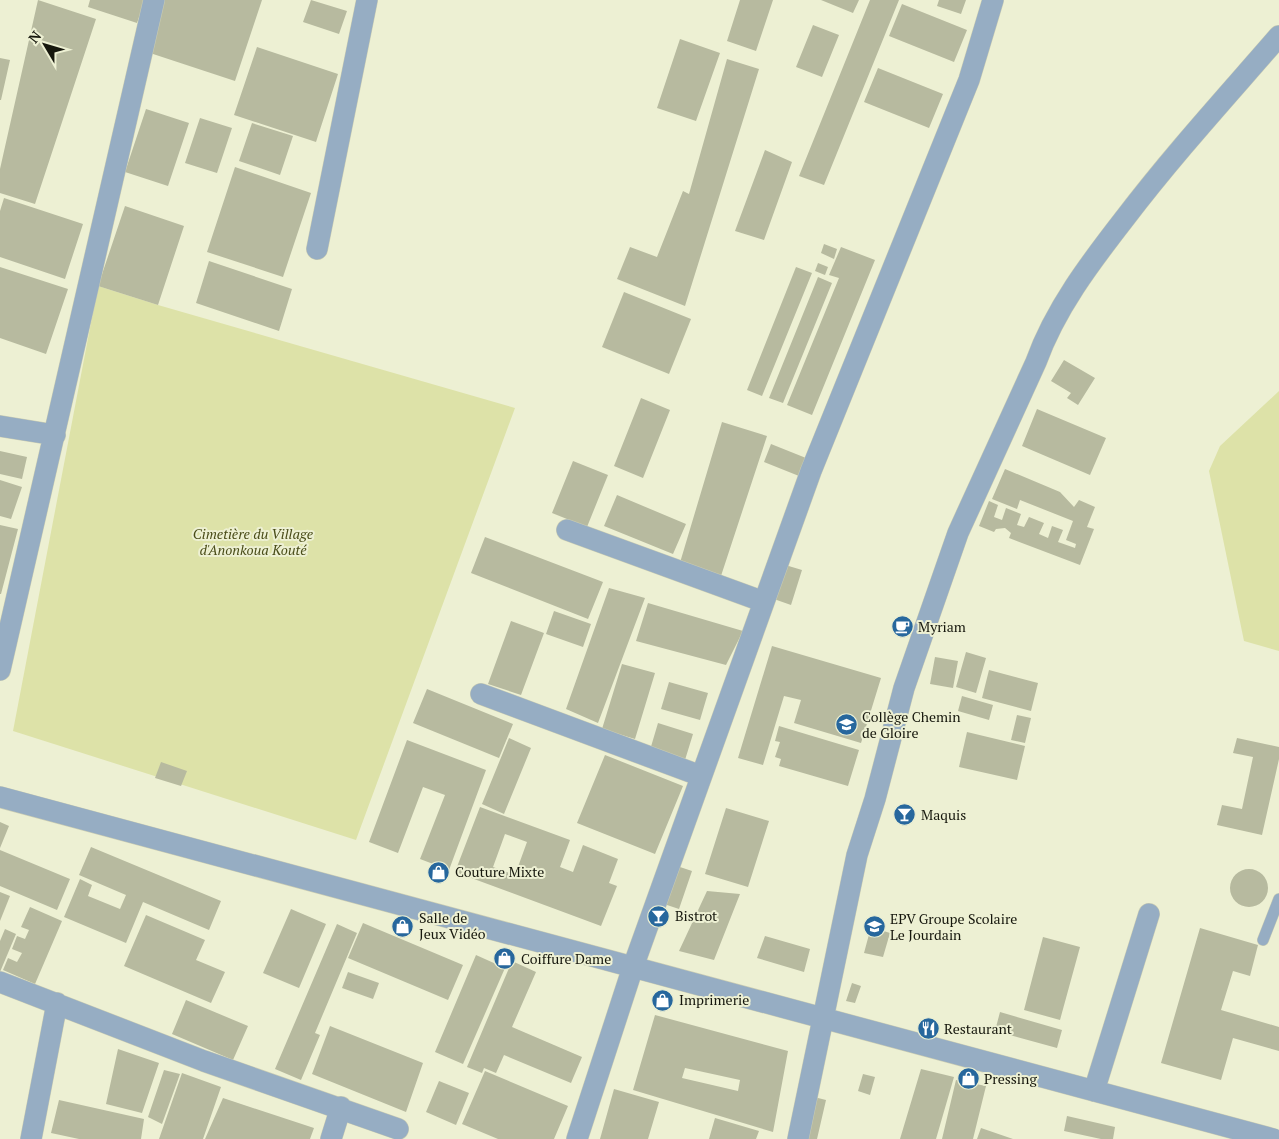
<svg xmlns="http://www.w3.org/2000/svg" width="1279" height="1139" font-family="'PT Serif',serif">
  <rect width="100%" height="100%" fill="#edf0d3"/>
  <path fill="#dde2a8" d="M98 286 158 305 515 408 356 840 13 731Z
    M1279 391V651L1244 641 1209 471 1220 446Z"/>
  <path fill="#b7ba9f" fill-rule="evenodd" d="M38 0 96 19 35 204 0 193V169Z
    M90 0H145L137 23 88 7Z
    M164 0H262L235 81 147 52Z
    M311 0 347 11 339 34 303 22Z
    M740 0H773L756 51 727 41Z
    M821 0H859L853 13Z
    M870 0H899L824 185 799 176Z
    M939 0H966L961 14 937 6Z
    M902 4 967 30 954 62 889 36Z
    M813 25 839 35 822 77 796 67Z
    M680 39 720 53 696 121 657 108Z
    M257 47 338 74 316 142 234 115Z
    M0 58 10 60 1 100H0Z
    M727 59 759 69 685 306 617 279 630 247 657 257 683 191 689 194Z
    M878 68 943 94 929 128 864 102Z
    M146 109 189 123 168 186 125 172Z
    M200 118 232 128 217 173 185 163Z
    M252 123 293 136 280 175 239 161Z
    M765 150 792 162 764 240 735 231Z
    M235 167 311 193 283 277 207 252Z
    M4 198 83 224 65 279 0 257V211Z
    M125 206 184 226 158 305 98 286Z
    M824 244 837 249 834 259 821 253Z
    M841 247 875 260 812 415 787 405 839 278 829 275Z
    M209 261 292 289 279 331 196 303Z
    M818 263 828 267 825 275 815 271Z
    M0 267 68 289 46 354 0 338Z
    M796 267 812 273 762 396 747 390Z
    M818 277 832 283 783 403 769 398Z
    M624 292 691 319 669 374 602 347Z
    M1064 360 1095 378 1078 405 1067 398 1071 393 1051 381Z
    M641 398 670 410 643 478 614 466Z
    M1037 409 1106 438 1090 475 1022 446Z
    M722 422 767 436 720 579 679 566Z
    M771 444 806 458 799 476 764 462Z
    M0 451 27 457 22 479 0 474Z
    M573 461 608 475 587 527 552 513Z
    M1005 469 1060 492 1074 507 1079 500 1095 507 1087 527 1094 529 1080 565 1009 538 1011 533 1005 528 996 529 994 532 979 526 989 501 998 505 994 517 1002 520 1006 508 1021 514 1017 525 1024 527 1029 517 1044 523 1039 534 1048 538 1052 526 1063 530 1058 542 1075 548 1076 544 1066 540 1073 521 1020 500 1017 509 992 499Z
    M0 480 22 487 11 519 0 516Z
    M617 495 686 524 673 554 604 526Z
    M0 525 18 529 1 594H0Z
    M485 537 603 582 588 619 471 573Z
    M782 564 802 570 791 605 771 598Z
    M609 588 645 598 598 723 566 709Z
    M648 603 743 631 726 665 636 641Z
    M554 611 591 624 583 647 546 634Z
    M511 621 544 633 521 695 488 684Z
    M772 646 881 678 861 743 794 723 801 700 784 696 763 765 738 758Z
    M966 652 986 658 976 693 956 687Z
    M935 657 958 661 953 688 930 684Z
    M622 664 655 673 635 739 602 729Z
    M989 670 1038 683 1031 711 982 698Z
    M669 682 708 693 700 720 661 709Z
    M427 689 513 724 499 758 413 723Z
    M962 696 993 705 989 720 958 711Z
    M1017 715 1031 718 1025 743 1011 740Z
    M658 723 693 734 685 760 650 750Z
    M779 726 859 750 848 786 779 766 781 759 775 757 780 742 775 741Z
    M967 732 1025 746 1017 780 959 767Z
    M509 738 531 748 504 814 482 804Z
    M1237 738 1279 747V759L1262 835 1217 825 1222 805 1242 809 1253 757 1233 753Z
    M407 740 486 770 449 870 420 859 445 795 423 787 398 853 369 842Z
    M605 755 683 786 655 854 577 823Z
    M161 762 187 771 181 786 155 778Z
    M480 807 570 840 560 867 573 872 583 845 618 859 609 883 617 886 601 926 455 872ZM505 834 527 842 515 875 493 867Z
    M726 808 769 821 748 887 705 874Z
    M0 822 9 826 0 848Z
    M91 847 221 901 209 930 143 902 126 943 64 917 80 879 92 885 88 896 120 909 126 895 79 875Z
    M0 850 70 879 57 910 0 886Z
    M674 865 692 871 679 909 661 903Z
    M1230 888a19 19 0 1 1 38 0a19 19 0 1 1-38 0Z
    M707 891 740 894 714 960 679 951Z
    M0 892 10 896 0 921Z
    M30 907 62 921 35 984 3 970 8 958 17 962 22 953 12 949 17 936 25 939 29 930 21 927Z
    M291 909 326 924 299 988 263 973Z
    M146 915 205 940 196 960 225 972 211 1003 124 966Z
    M363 923 463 965 448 1000 348 958Z
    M337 924 357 933 315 1033 320 1035 301 1080 275 1069Z
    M871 927 890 933 883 957 864 953Z
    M1200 928 1258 945 1250 976 1233 971 1221 1010 1279 1027V1051L1233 1038 1221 1080 1161 1063Z
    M5 929 16 934 0 972V941Z
    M765 936 810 949 804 972 757 958Z
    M1043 937 1080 947 1060 1020 1024 1010Z
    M476 955 505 968 463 1064 435 1052Z
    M512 961 536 972 512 1027 582 1057 571 1083 504 1055 496 1073 484 1068 482 1073 467 1067Z
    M348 972 379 983 373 999 342 988Z
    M852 983 861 986 855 1003 846 1001Z
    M186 1000 248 1026 233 1060 172 1034Z
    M1000 1012 1062 1030 1057 1048 995 1031Z
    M655 1015 788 1051 773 1132 633 1090ZM685 1068 740 1080 738 1091 682 1078Z
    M330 1026 423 1063 406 1112 312 1074Z
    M118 1049 159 1063 142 1113 106 1104Z
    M921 1069 954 1077 936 1139H900Z
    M164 1070 180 1074 162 1124 148 1117Z
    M485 1071 568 1106 554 1139H498L462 1124Z
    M182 1073 221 1087 203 1139H159Z
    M863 1074 875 1077 870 1095 858 1091Z
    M956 1080 986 1086 973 1139H942Z
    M439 1081 469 1093 456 1125 426 1112Z
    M614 1089 659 1102 648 1139H600Z
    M810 1096 826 1100 817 1139H799Z
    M223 1098 314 1128 310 1139H205Z
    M59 1100 144 1119 141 1139H79L51 1133Z
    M1067 1116 1115 1127 1113 1139H1101L1064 1131Z
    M715 1118 759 1131 756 1139H709Z
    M981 1128 1013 1139H977Z"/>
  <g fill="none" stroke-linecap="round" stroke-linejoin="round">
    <defs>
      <path id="lane" d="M1263 940 1279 899"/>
      <path id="street" d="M317 249 367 0
        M0 426 55 435
        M567 530 764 602
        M0 670 154 0
        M481 694 701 776
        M0 797 1273 1139
        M0 982 204 1061 398 1129
        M1094 1091 1149 914
        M31 1139 57 1003
        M331 1139 341 1107
        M577 1139 633 967 811 471 969 80 993 0
        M798 1139 857 855 875 799 904 688 958 533 1036 362C1055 309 1090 263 1125 218 1173 155 1227 96 1279 36"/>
    </defs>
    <use href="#lane" stroke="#cbcdb3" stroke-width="12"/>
    <use href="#street" stroke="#cbcdb3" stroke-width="22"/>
    <use href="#lane" stroke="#96adc3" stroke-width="11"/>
    <use href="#street" stroke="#96adc3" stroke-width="21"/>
  </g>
  <defs>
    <symbol id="cafe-disc" viewBox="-11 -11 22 22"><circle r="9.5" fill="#27679d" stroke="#edf0d3"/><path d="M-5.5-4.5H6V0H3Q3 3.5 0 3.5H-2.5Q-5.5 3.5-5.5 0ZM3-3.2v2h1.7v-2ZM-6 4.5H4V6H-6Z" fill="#fff"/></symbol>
    <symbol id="school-disc" viewBox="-11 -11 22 22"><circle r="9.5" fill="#27679d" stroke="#edf0d3"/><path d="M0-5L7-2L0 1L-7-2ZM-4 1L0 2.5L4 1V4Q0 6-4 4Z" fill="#fff"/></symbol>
    <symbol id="bar-disc" viewBox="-11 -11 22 22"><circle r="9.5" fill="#27679d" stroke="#edf0d3"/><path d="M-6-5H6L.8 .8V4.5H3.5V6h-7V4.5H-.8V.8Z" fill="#fff"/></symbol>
    <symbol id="shop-disc" viewBox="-11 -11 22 22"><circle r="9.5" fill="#27679d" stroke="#edf0d3"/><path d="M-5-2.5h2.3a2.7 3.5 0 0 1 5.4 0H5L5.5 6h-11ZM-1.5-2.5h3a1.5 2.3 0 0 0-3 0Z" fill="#fff"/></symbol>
    <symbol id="restaurant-disc" viewBox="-11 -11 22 22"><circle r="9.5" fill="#27679d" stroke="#edf0d3"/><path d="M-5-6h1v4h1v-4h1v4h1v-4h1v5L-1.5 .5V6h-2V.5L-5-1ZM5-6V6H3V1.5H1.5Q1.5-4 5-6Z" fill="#fff"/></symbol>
  </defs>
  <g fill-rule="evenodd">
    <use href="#cafe-disc" x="890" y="614" width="25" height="25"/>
    <use href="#school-disc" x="834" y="712" width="25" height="25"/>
    <use href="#bar-disc" x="892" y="802" width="25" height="25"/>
    <use href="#shop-disc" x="426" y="860" width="25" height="25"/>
    <use href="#bar-disc" x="646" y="904" width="25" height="25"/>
    <use href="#shop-disc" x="390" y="914" width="25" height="25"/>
    <use href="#school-disc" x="862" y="914" width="25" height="25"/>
    <use href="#shop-disc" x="492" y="946" width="25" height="25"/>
    <use href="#shop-disc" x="650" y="988" width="25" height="25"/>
    <use href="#restaurant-disc" x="916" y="1016" width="25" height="25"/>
    <use href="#shop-disc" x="956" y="1066" width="25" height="25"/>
  </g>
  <g text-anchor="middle" stroke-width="4" stroke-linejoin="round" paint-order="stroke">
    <g font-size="14" font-style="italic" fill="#494c18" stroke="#edf0d3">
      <text x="253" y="539">Cimetière du Village<tspan x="253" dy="16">d'Anonkoua Kouté</tspan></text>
    </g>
    <g font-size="14" fill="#16170d" stroke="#edf0d3" text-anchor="start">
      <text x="918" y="632">Myriam</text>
      <text x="862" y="722">Collège Chemin<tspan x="862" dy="16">de Gloire</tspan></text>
      <text x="921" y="820">Maquis</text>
      <text x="455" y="877">Couture Mixte</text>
      <text x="675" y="921">Bistrot</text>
      <text x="419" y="923">Salle de<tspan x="419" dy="16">Jeux Vidéo</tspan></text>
      <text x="890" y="924">EPV Groupe Scolaire<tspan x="890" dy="16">Le Jourdain</tspan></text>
      <text x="521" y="964">Coiffure Dame</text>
      <text x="679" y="1005">Imprimerie</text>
      <text x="944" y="1034">Restaurant</text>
      <text x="984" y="1084">Pressing</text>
    </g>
  </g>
  <g transform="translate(45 45) rotate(308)" stroke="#edf0d3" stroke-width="4" paint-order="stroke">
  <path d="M0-4L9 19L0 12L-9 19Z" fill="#16170d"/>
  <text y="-8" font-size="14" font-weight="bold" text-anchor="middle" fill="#16170d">N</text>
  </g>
</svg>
